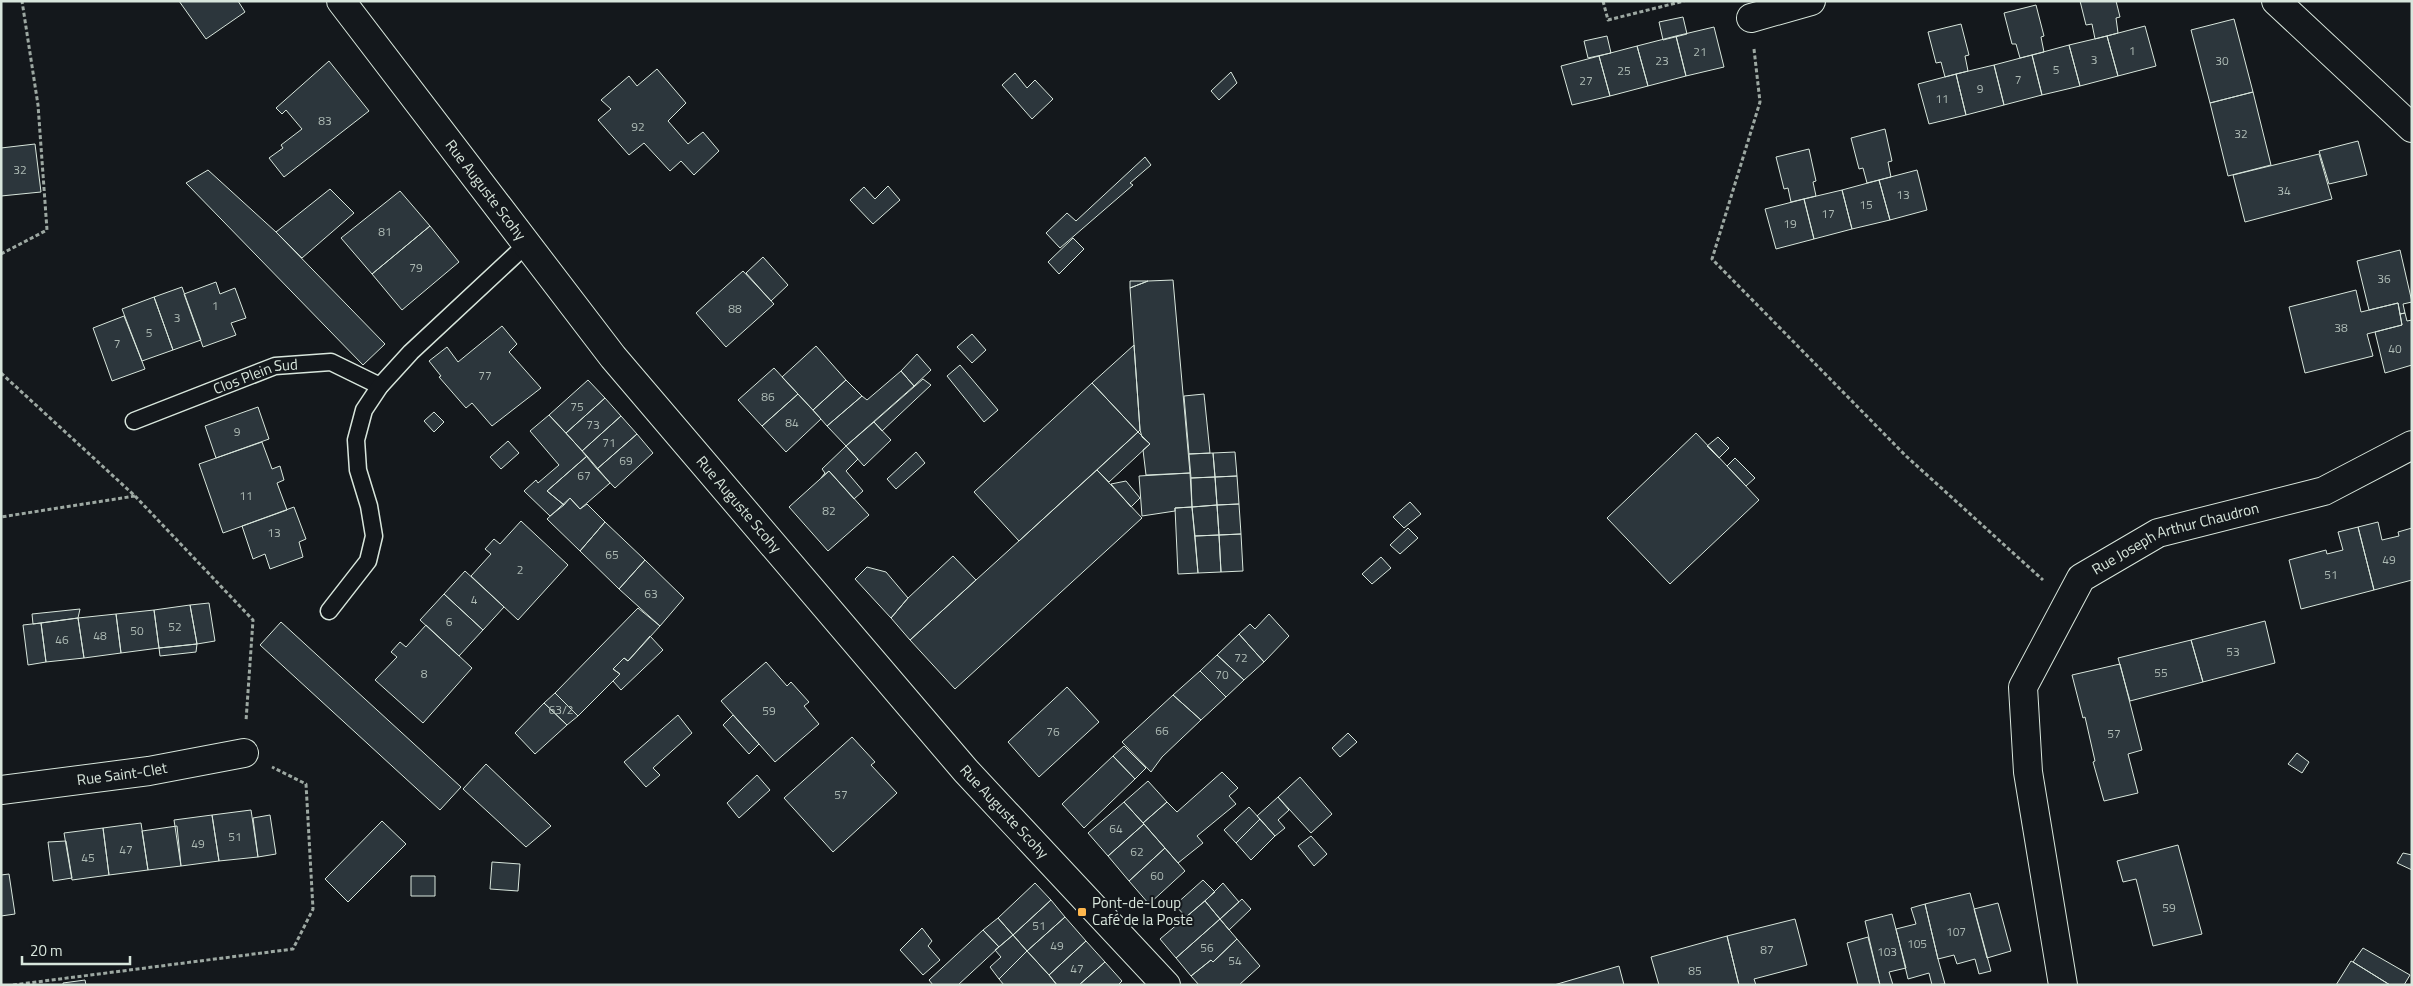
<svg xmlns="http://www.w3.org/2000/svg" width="2413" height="986" font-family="'Titillium Web',sans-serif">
  <rect width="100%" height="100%" fill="#14181c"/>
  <path fill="#2c363c" stroke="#d8e6dc" d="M179 1H238L245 12 206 39Z
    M2080 1H2116L2120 17 2116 18 2118 33 2095 39 2092 24 2086 25Z
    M2036 5 2044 36 2041 37 2044 52 2020 58 2016 44H2012L2004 13Z
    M1683 17 1687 34 1663 40 1659 22Z
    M2234 19 2253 92 2210 103 2191 30Z
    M1961 24 1969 55 1965 56 1968 71 1945 77 1941 62 1936 63 1928 32Z
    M2145 26 2156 66 2118 76 2107 36Z
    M1714 27 1724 67 1686 76 1676 36Z
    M1607 36 1611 53 1588 58 1584 41Z
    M1676 36 1686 76 1648 86 1637 46Z
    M2107 36 2118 76 2080 86 2069 45Z
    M2069 45 2080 86 2042 95 2032 55Z
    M1637 46 1648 86 1610 96 1599 56Z
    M2032 55 2042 95 2004 105 1994 65Z
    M1599 56 1610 96 1572 105 1561 66Z
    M329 61 369 111 284 177 269 158 283 148 281 145 302 129 286 110 282 114 276 108Z
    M1994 65 2004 105 1966 115 1956 74Z
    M657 69 686 103 668 121 688 144 703 132 719 151 694 175 681 161 670 171 644 143 629 155 598 120 611 109 601 100 629 76 637 86Z
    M1231 72 1237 83 1219 100 1211 91Z
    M1015 73 1027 88 1035 80 1053 99 1032 119 1002 85Z
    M1956 74 1966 115 1929 124 1918 84Z
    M2253 92 2271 165 2228 176 2210 103Z
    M1885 129 1892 161 1888 162 1891 177 1867 183 1863 168 1859 169 1851 138Z
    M2358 141 2367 175 2329 184 2319 151Z
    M35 144 41 192 1 196V148Z
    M1809 149 1816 181 1813 182 1816 196 1791 202 1788 188 1784 189 1776 157Z
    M2319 154 2332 199 2245 222 2233 175Z
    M1145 157 1151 165 1130 183 1133 185 1060 248 1046 233 1067 213 1076 221Z
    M208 170 276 232 385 344 363 365 186 183Z
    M1917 170 1927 210 1890 220 1879 180Z
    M1879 180 1890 220 1852 229 1842 190Z
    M888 186 900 200 873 224 850 200 864 187 875 199Z
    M330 189 354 213 302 258 276 232Z
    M1842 190 1852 229 1814 239 1804 199Z
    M400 191 430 226 372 274 341 238Z
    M1804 199 1814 239 1776 249 1765 209Z
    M430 226 459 262 402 310 372 274Z
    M1073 238 1084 249 1059 274 1048 262Z
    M2400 250 2412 302 2403 304 2405 313 2400 314 2398 303 2369 310 2357 261Z
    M763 257 788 285 771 301 746 273Z
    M743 271 774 304 726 347 696 313Z
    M1173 280 1190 473 1146 475 1143 450 1150 444 1142 437 1140 430 1130 288 1148 281Z
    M1130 281H1148L1130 288Z
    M216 282 220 294 235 288 246 318 231 323 236 335 203 347 184 294Z
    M182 287 201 340 173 350 154 297Z
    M2356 290 2361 312 2398 303 2402 325 2367 334 2373 356 2305 373 2289 307Z
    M154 297 173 350 142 361 122 309Z
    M2405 313 2407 321 2412 320V365L2385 373 2375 332 2402 325 2400 314Z
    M124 316 145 369 112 381 93 328Z
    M502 326 517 344 509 352 541 388 492 426 472 403 466 408 439 377 441 376 429 361 447 347 458 362Z
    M972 334 986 350 972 363 957 347Z
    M1134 345 1140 430 1138 432 1092 383Z
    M816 346 846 380 813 410 782 377Z
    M917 354 931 370 914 386 901 371Z
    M960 365 998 410 984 422 947 376Z
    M774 368 798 394 762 426 738 400Z
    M901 371 914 386 846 446 827 426 862 396 867 400Z
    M923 379 931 385 882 431 874 422Z
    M588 380 605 398 566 433 549 415Z
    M846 380 862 396 827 426 813 410Z
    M1092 383 1138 432 1019 541 974 492Z
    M798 394 821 419 786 452 762 426Z
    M1204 394 1210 453 1189 454 1184 396Z
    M605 398 621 416 582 451 566 433Z
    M258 407 269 439 216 458 205 426Z
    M434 412 444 422 434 432 424 421Z
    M549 415 587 456 547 491 564 505 550 516 524 491 536 480 538 483 559 465 530 431Z
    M621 416 637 434 597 469 582 451Z
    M874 422 891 440 864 466 846 446Z
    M1138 432 1150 444 1109 482 1097 470Z
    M1696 433 1759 500 1670 584 1607 518Z
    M637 434 653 453 615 488 597 469Z
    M1718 437 1729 448 1719 458 1707 446Z
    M508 441 519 453 501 469 490 457Z
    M262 442 272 469 280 466 284 480 277 483 287 510 223 533 199 464Z
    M846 446 858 459 846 471 863 491 854 499 829 471 821 478 825 473 822 469Z
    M916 452 925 463 896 489 887 479Z
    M1235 452 1237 476 1215 477 1213 453Z
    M1213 453 1215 477 1191 478 1189 454Z
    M587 456 610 483 580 509 570 498 564 505 547 491Z
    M1735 458 1755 478 1746 486 1727 466Z
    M1097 470 1142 518 955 689 910 640Z
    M829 471 869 515 828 551 789 507Z
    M1190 473 1192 507 1175 508V511L1142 516 1139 476Z
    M1237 476 1239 504 1217 505 1215 477Z
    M1215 477 1217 505 1192 507 1191 478Z
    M1126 481 1140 498 1131 507 1111 484Z
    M570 498 580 509 587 504 605 522 580 551 547 519Z
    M1410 502 1421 514 1404 528 1393 517Z
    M1239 504 1241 534 1219 535 1217 505Z
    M1217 505 1219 535 1195 536 1192 507Z
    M294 507 306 539 299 542 303 557 270 569 265 554 253 559 242 526Z
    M1192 507 1198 573 1178 574 1175 508Z
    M521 521 568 565 518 620 471 576 491 554 485 549 494 539 500 544Z
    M605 522 645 560 619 589 580 551Z
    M2378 522 2382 540 2399 536 2398 532 2412 528V580L2374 590 2358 527Z
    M2358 527 2374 590 2301 609 2289 560 2326 550 2327 554 2343 550 2338 532Z
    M1408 528 1418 538 1400 554 1390 545Z
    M1241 534 1243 571 1221 572 1219 535Z
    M1219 535 1221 572 1198 573 1195 536Z
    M953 556 976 580 910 640 891 618 908 598Z
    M1381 557 1391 568 1372 584 1362 574Z
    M645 560 684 598 660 626 619 589Z
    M867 567 886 572 908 598 891 618 855 579Z
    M465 571 504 607 483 630 444 594Z
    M444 594 483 630 459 656 420 620Z
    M209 603 215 641 197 644 190 605Z
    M190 605 197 644 159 648 154 610Z
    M638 608 660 626 628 661 624 658 613 669 620 674 578 716 555 693Z
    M80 609 78 618 33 624 32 614Z
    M154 610 159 648 121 653 116 614Z
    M116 614 121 653 84 658 78 618Z
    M1269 614 1289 636 1264 662 1239 634 1250 624 1255 629Z
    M78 618 84 658 46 662 41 623Z
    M2265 621 2275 663 2203 682 2191 640Z
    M281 622 461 787 440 810 260 645Z
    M41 623 46 662 28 665 23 625Z
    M426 625 472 668 423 723 375 680 397 657 391 652 400 642 406 647Z
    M1239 634 1264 662 1244 680 1217 655Z
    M650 636 663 650 621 690 613 681 620 674 613 669 624 658 628 661Z
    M2191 640 2203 682 2130 701 2118 658Z
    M197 644 196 652 160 656 159 648Z
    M1217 655 1244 680 1226 697 1200 671Z
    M766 662 787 686 791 682 809 702 804 706 819 724 775 762 721 701Z
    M2120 664 2142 750 2128 754 2138 793 2104 801 2093 762 2095 761 2085 717 2083 718 2072 675Z
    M1200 671 1226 697 1201 720 1173 695Z
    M1067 687 1099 722 1039 777 1008 742Z
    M555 693 578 716 567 725 544 703Z
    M1173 695 1201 720 1162 757 1151 772 1122 742Z
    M544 703 567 725 535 754 515 733Z
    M678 715 692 733 653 768 660 775 646 787 624 762Z
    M733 715 759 744 749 754 723 725Z
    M1348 733 1357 742 1340 757 1332 748Z
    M852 737 875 762 871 765 897 793 833 852 784 798Z
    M1124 746 1146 768 1135 779 1113 756Z
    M2297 753 2309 762 2302 773 2288 764Z
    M1113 756 1135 779 1084 828 1062 804Z
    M486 764 551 826 526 847 463 789Z
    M1222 772 1238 788 1229 796 1236 804 1197 836 1203 843 1178 863 1143 823 1167 802 1177 812Z
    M757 775 770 790 739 818 727 803Z
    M1300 777 1332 814 1311 833 1278 797Z
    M1148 781 1167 802 1143 823 1124 802Z
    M1278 797 1289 810 1278 820 1285 828 1275 836 1257 816Z
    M1124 802 1144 824 1108 856 1088 833Z
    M1249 807 1260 819 1236 843 1224 830Z
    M251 810 258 857 219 861 212 815Z
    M212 815 219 861 181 866 174 820Z
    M270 815 276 854 258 857 253 818Z
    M1260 819 1275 836 1251 860 1236 843Z
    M382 821 406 844 348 902 325 879Z
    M141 823 148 870 109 875 103 828Z
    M1144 824 1165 848 1129 881 1108 856Z
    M177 826 181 866 148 870 142 831Z
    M103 828 109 875 72 880 64 833Z
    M1311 836 1327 854 1314 866 1298 846Z
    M66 841 72 878 53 881 48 842Z
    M2178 845 2202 934 2153 946 2136 879 2123 882 2117 861Z
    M1165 848 1185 871 1149 904 1129 881Z
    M2403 853 2412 855V870L2397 863Z
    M492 862 520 864 518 891 490 889Z
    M9 874 15 914 1 916V875Z
    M411 876H435V896H411Z
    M1203 880 1215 892 1186 917 1175 905Z
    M1035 883 1051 900 1013 935 998 918Z
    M1223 883 1239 902 1220 919 1205 901Z
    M1970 893 1991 971 1979 974 1975 959 1957 964 1954 955 1938 959 1925 904Z
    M1242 899 1251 909 1229 930 1220 919Z
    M1051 900 1065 917 1027 951 1013 935Z
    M1205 901 1220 919 1176 958 1160 939Z
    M1998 903 2011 951 1987 958 1974 909Z
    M1925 904 1938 959 1945 984 1932 985 1929 973 1908 979 1896 929 1916 924 1911 908Z
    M1892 914 1906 968 1889 972 1893 985H1880L1865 921Z
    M1065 917 1086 941 1049 975 1027 951Z
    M998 918 1013 935 999 947 983 930Z
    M1220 919 1237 939 1213 962 1211 960 1191 976 1176 958Z
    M1795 919 1807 965 1754 979 1756 985H1739L1727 936Z
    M922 928 932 941 928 946 940 960 923 975 900 950Z
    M983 930 999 947 958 985H933L929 980Z
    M1013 935 1027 951 999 979 990 967 1001 957 995 950Z
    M1727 936 1739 985H1659L1651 957Z
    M1868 937 1880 985H1858L1847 943Z
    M1237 939 1260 966 1239 985H1199L1191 976 1211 960 1213 962Z
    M1086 941 1105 962 1079 985H1057L1049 975Z
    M2363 948 2410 975 2404 985H2390L2353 962Z
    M1027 951 1049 975 1057 985H1004L999 979Z
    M2351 961 2353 962 2390 985H2336Z
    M1105 962 1122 981 1118 985H1079Z
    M1619 966 1624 985H1554Z
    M85 980 86 985H63V983Z"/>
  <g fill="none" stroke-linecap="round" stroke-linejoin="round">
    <defs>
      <g id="lane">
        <path id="s1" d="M134 421 275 366 331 362 380 386"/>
        <path d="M329 611 368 561 374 536 369 506 358 470 356 440 364 410 380 386 411 352 527 244"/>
      </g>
      <g id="street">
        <path id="s2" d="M341 1 613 357 966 771 1166 985"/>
        <path d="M2276 1 2412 128"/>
        <path d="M1751 18 1811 1"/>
        <path id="s3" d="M1 790 149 771 244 753"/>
        <path id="s4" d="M2063 985 2028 772 2023 687 2081 578 2158 533 2324 491 2412 445"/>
      </g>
    </defs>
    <use href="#lane" stroke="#d8e6dc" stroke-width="19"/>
    <use href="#street" stroke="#d8e6dc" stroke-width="30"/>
    <path stroke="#9da8a2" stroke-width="3" stroke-dasharray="4 2.5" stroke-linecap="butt" d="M1603 1 1608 20 1684 1
      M1754 49 1760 102 1712 259 1906 456 2043 580
      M1 254 47 230 38 105 22 1
      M1 373 135 496 1 517
      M135 496 253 620 246 721
      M13 985 293 949 313 909 306 784 272 767"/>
    <use href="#lane" stroke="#14181c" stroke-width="16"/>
    <use href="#street" stroke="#14181c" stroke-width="28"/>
  </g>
  <rect fill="#ffb74d" stroke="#14181c" stroke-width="2" x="1077" y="907" width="10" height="10" rx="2.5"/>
  <g text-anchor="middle" stroke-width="4" stroke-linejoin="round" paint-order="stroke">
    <g font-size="12" fill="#adbab4">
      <text x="2132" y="55">1</text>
      <text x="1700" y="56">21</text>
      <text x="2094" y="64">3</text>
      <text x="1662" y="65">23</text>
      <text x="2222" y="65">30</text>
      <text x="2056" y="74">5</text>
      <text x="1624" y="75">25</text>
      <text x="2018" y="84">7</text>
      <text x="1586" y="85">27</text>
      <text x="1980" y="93">9</text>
      <text x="1942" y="103">11</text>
      <text x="325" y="125">83</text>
      <text x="638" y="131">92</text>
      <text x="2241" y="138">32</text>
      <text x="20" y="174">32</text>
      <text x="2284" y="195">34</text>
      <text x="1903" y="199">13</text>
      <text x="1866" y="209">15</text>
      <text x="1828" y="218">17</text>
      <text x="1790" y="228">19</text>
      <text x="385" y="236">81</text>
      <text x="416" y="272">79</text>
      <text x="2384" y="283">36</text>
      <text x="215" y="310">1</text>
      <text x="735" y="313">88</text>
      <text x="177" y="322">3</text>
      <text x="2341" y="332">38</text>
      <text x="149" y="337">5</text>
      <text x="117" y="348">7</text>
      <text x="2395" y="353">40</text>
      <text x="485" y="380">77</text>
      <text x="768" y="401">86</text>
      <text x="577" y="411">75</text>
      <text x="792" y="427">84</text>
      <text x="593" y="429">73</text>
      <text x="237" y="436">9</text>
      <text x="609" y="447">71</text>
      <text x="626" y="465">69</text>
      <text x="584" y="480">67</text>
      <text x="246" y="500">11</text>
      <text x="829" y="515">82</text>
      <text x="274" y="537">13</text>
      <text x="612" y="559">65</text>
      <text x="2389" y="564">49</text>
      <text x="520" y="574">2</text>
      <text x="2331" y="579">51</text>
      <text x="651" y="598">63</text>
      <text x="474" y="604">4</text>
      <text x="449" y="626">6</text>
      <text x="175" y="631">52</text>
      <text x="137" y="635">50</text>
      <text x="100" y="640">48</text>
      <text x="62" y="644">46</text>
      <text x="2233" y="656">53</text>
      <text x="1241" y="662">72</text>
      <text x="2161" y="677">55</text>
      <text x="424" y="678">8</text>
      <text x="1222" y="679">70</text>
      <text x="561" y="714">63/2</text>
      <text x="769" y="715">59</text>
      <text x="1162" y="735">66</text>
      <text x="1053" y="736">76</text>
      <text x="2114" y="738">57</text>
      <text x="841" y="799">57</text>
      <text x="1116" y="833">64</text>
      <text x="235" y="841">51</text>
      <text x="198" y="848">49</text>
      <text x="126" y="854">47</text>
      <text x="1137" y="856">62</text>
      <text x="88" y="862">45</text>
      <text x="1157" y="880">60</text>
      <text x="2169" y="912">59</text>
      <text x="1039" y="930">51</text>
      <text x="1956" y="936">107</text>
      <text x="1917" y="948">105</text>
      <text x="1057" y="950">49</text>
      <text x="1207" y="952">56</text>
      <text x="1767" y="954">87</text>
      <text x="1887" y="956">103</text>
      <text x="1235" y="965">54</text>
      <text x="1077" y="973">47</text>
      <text x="1695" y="975">85</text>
    </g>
    <g font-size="15" fill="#d8e6dc" stroke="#14181c">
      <text dy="5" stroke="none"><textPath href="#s2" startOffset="238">Rue Auguste Scohy</textPath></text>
      <text dy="5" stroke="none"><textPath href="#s1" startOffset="130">Clos Plein Sud</textPath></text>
      <text dy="5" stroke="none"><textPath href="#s2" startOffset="642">Rue Auguste Scohy</textPath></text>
      <text dy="5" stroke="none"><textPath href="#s4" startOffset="528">Rue Joseph Arthur Chaudron</textPath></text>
      <text dy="5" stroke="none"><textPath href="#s3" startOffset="122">Rue Saint-Clet</textPath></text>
      <text dy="5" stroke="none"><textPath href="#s2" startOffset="1048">Rue Auguste Scohy</textPath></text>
    </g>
    <g font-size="15" fill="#d8e6dc" stroke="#14181c" text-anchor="start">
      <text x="1092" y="908">Pont-de-Loup<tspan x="1092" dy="17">Café de la Poste</tspan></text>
    </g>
  </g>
  <rect width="2413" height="986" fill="none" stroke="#d8e6dc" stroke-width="5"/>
  <path d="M22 956v8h108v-8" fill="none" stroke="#d8e6dc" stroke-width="2.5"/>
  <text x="30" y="956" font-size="15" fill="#d8e6dc" stroke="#14181c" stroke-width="4" paint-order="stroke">20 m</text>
</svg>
